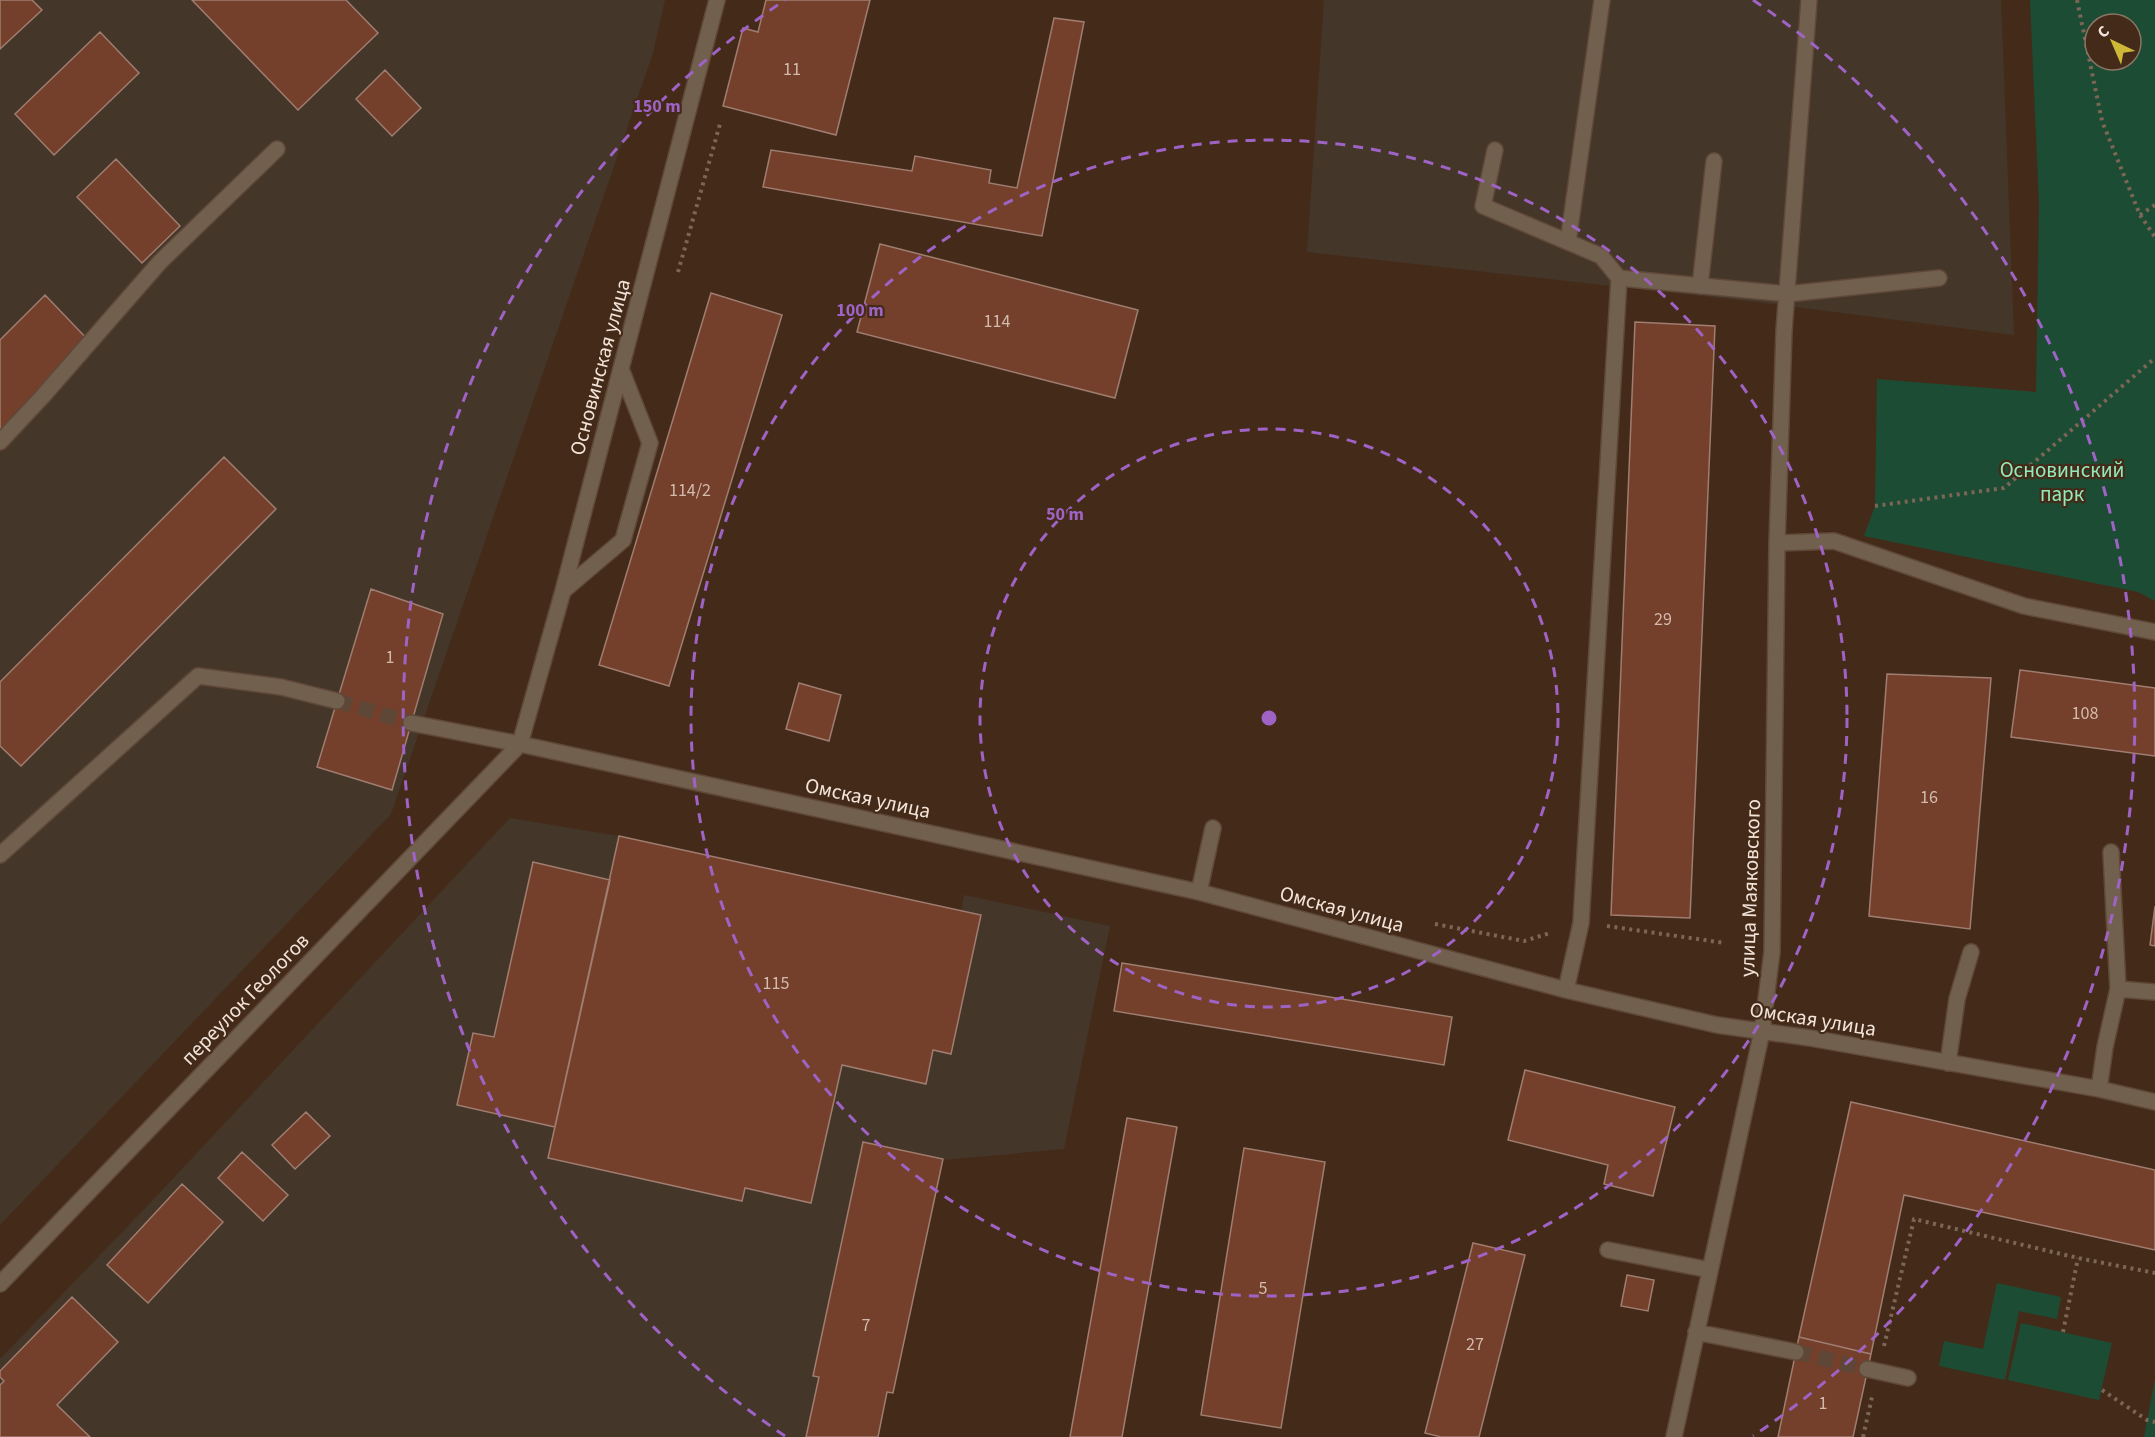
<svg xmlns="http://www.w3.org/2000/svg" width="2155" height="1437" font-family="'Source Sans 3',sans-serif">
  <rect width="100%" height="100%" fill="#442b19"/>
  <path fill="#443629" d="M0 0H665L653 53 391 814 0 1225Z
    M1324 0H2001L2014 335 1756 302 1307 252Z
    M510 818 619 836 961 911 964 895 1110 926 1064 1149 943 1160 893 1393 887 1392 878 1437H0V1359L153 1200Z"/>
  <path fill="#1d4c34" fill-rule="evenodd" d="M2030 0H2155V601L2138 592 1864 536 1875 506 1877 379 2036 392 2039 203ZM2095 24H2131V60H2095Z
    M1997 1283 2061 1297 2057 1319 2019 1311 2005 1380 1939 1366 1944 1341 1983 1349Z
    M2021 1323 2112 1343 2099 1400 2008 1380Z
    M2155 1379V1437H2144Z"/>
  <path fill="#74402c" stroke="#9f7d70" stroke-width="1.5" d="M0 0H32L42 10 0 49Z
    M192 0H346L378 33 298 110Z
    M766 0H870L836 135 723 106 743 28 758 32Z
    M1054 18 1084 22 1042 236 763 187 771 150 912 171 915 156 991 170 989 183 1017 188Z
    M100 32 139 73 54 155 15 114Z
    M385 70 421 108 392 136 356 99Z
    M116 159 180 226 142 263 77 197Z
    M880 244 1138 310 1115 398 857 332Z
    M711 293 782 315 669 686 599 665Z
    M45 295 92 344 0 435V340Z
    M1635 322 1715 326 1690 918 1611 915Z
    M224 457 276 509 21 766 0 746V682Z
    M371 589 443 614 392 790 317 767Z
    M2020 670 2155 688V756L2011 737Z
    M1887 674 1991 678 1970 929 1869 916Z
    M799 683 841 695 829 741 786 729Z
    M619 836 981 915 951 1054 933 1050 926 1084 842 1065 811 1203 745 1188 742 1201 548 1158Z
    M533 862 610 880 555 1127 457 1105 473 1033 494 1037Z
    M2155 906V946L2150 945Z
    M1122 963 1452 1017 1444 1065 1114 1011Z
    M1525 1070 1675 1107 1653 1196 1604 1184 1608 1165 1508 1140Z
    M1851 1102 2155 1170V1250L1904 1195 1871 1354 1799 1337Z
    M306 1112 330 1136 295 1169 272 1145Z
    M1127 1118 1177 1127 1122 1437H1070Z
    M863 1142 943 1159 893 1393 887 1392 878 1437H806L819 1377 813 1376Z
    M1244 1148 1325 1162 1281 1428 1201 1415Z
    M242 1152 288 1195 263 1221 218 1178Z
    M182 1184 223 1222 148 1303 107 1265Z
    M1473 1243 1525 1255 1479 1437H1441L1425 1433Z
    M1627 1275 1654 1280 1648 1311 1621 1306Z
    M72 1297 118 1342 57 1405 90 1437H0V1385L4 1381 0 1377V1371Z
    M1799 1337 1871 1354 1853 1437H1778Z"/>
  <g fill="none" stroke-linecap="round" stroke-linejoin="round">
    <path stroke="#5e4736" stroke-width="15" stroke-dasharray="15 8" stroke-linecap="butt" d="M337 701 411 723
      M1796 1352 1867 1369"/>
    <defs>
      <path id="minor" d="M1495 150 1483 206 1601 256 1619 278
        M1568 242 1602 0
        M1700 286 1714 161
        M0 442 43 396 160 262 277 149
        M1777 543 1834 541 2024 606 2155 632
        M563 591 623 540 650 443 621 369
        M411 723 520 744 1199 892 1566 990 1717 1025 1810 1038 2099 1089 2155 1102
        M2111 852 2118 989
        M0 855 198 676 281 687 337 701
        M1199 892 1213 828
        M1566 990 1581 923 1619 278 1787 294 1939 278
        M1948 1063 1957 999 1971 952
        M2099 1089 2105 1047 2118 989 2155 992
        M1608 1250 1710 1270
        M0 1284 520 744 563 591 717 0
        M1696 1332 1796 1352
        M1867 1369 1908 1378
        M1674 1437 1762 1031 1772 952 1777 543 1784 331 1809 0"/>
    </defs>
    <use href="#minor" stroke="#604838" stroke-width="18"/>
    <path stroke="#7c6656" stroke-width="4" stroke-dasharray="3 4.5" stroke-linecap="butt" d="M2077 0 2102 121 2140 215 2155 237
      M2140 215 2155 205
      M678 272 720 124
      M1875 506 2004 488 2155 358
      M1435 924 1524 941 1550 933
      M1607 926 1725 943
      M2063 1332 2078 1258
      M1884 1346 1914 1219 2078 1258 2155 1273
      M2102 1390 2147 1420 2155 1422
      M1863 1437 1872 1397"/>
    <use href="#minor" stroke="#72604f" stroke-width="15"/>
  </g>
  <g fill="none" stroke="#9f63c6" stroke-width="3" stroke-dasharray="10 8">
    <circle cx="1269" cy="718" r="289"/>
    <circle cx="1269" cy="718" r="578"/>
    <path d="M785 1436A866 866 0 0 1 785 0M1753 0A866 866 0 0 1 1753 1436"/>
  </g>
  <g text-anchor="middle" stroke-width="4.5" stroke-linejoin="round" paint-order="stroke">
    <g font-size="18" fill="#d3baad">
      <text x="792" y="75">11</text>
      <text x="997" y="327">114</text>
      <text x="690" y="496">114/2</text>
      <text x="1663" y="625">29</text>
      <text x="390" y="663">1</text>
      <text x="2085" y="719">108</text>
      <text x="1929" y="803">16</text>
      <text x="776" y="989">115</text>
      <text x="1263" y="1294">5</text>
      <text x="866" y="1331">7</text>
      <text x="1475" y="1350">27</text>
      <text x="1823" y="1409">1</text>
    </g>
    <g font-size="21" fill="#f3e3d8" stroke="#442b19">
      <text transform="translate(600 367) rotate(-75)" y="7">Основинская улица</text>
      <text transform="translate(868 798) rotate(12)" y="7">Омская улица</text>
      <text transform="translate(1750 888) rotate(-88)" y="7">улица Маяковского</text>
      <text transform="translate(1342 909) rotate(15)" y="7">Омская улица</text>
      <text transform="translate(245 999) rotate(-46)" y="7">переулок Геологов</text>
      <text transform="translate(1813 1019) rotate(9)" y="7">Омская улица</text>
    </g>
    <g font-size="21" fill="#93eab9" stroke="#442b19">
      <text x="2062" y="477">Основинский<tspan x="2062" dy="24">парк</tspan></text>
    </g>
  </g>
  <circle cx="1269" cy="718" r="9" fill="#9f63c6" stroke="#442b19" stroke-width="3"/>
  <g font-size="18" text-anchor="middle" font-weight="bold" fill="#9f63c6" stroke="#442b19" stroke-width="4.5" stroke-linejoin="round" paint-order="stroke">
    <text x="657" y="112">150 m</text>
    <text x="860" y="316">100 m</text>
    <text x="1065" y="520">50 m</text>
  </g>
  <g transform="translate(2113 42) rotate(316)"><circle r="28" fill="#442b19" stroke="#8a7565" stroke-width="1.5"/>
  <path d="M0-4.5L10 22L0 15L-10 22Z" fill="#ceb837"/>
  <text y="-9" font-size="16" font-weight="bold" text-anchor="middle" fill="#f3e3d8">С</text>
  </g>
</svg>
